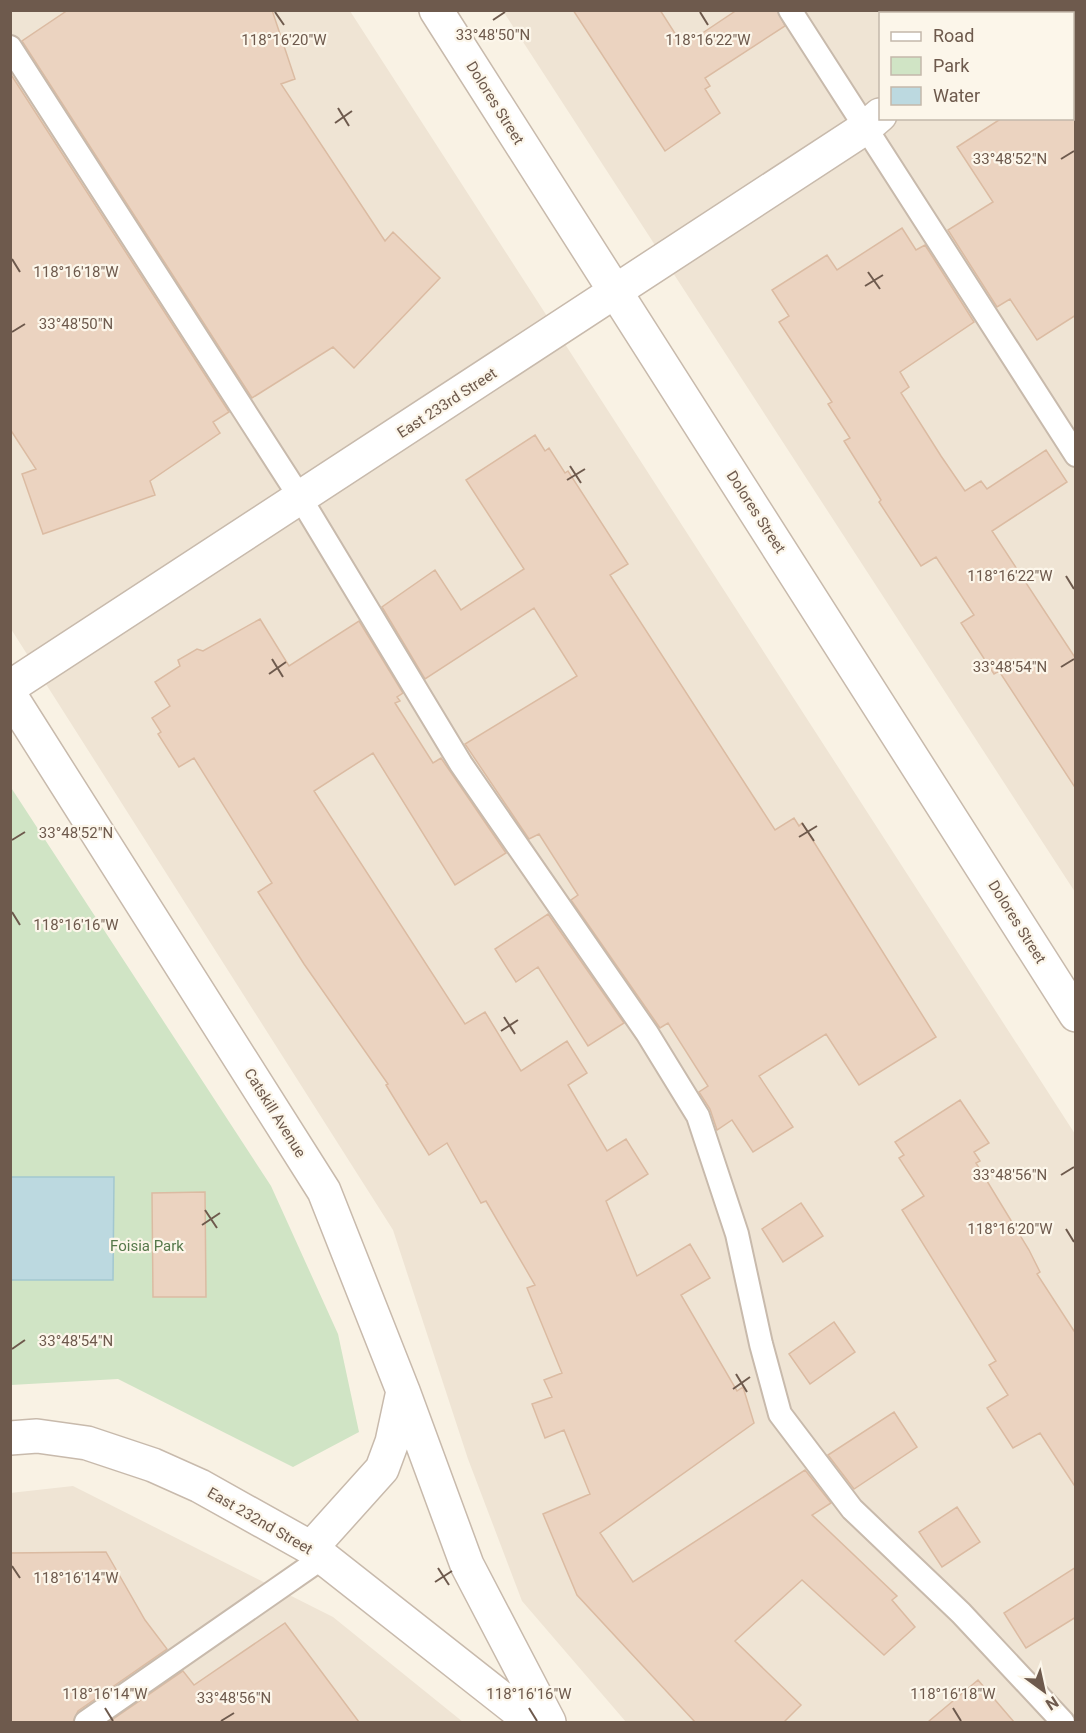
<svg xmlns="http://www.w3.org/2000/svg" width="1086" height="1733" font-family="Roboto,sans-serif">
  <rect width="100%" height="100%" fill="#f9f2e4"/>
  <path fill="#efe4d4" fill-rule="evenodd" d="M11 11H350L1075 1134V1722H626L522 1601 468 1459 393 1230 11 629Z
    M503 11H1075V892ZM880 14H1072V118H880Z
    M73 1486 333 1617 463 1722H11L10 1493Z"/>
  <path fill="#d0e4c5" d="M10 786 271 1186 338 1334 359 1432 293 1467 118 1379 11 1385Z"/>
  <path fill="#bcd9e0" stroke="#a3c7d0" stroke-width="1.5" d="M11 1177H114L113 1280H11Z"/>
  <path fill="#ebd3c0" stroke="#dbbba2" stroke-width="1.5" d="M68 10H272L295 79 281 84 385 241 393 232 440 278 354 368 333 347 252 398 22 41Z
    M573 10H660L683 46 737 10H777L785 26 705 78 710 86 705 89 720 113 665 151Z
    M10 73 229 412 213 422 220 433 150 481 155 495 43 534 22 474 36 469 10 429Z
    M1002 118H1076V315L1037 340 1010 299 997 307 948 230 993 202 957 147Z
    M902 228 916 250 925 245 974 322 900 372 909 387 901 393 941 456 965 491 981 481 987 489 1046 450 1067 482 992 531 1076 659V789L999 671 994 674 961 623 974 615 936 557 921 566 879 502 881 500 844 441 850 438 828 404 832 402 779 322 789 316 772 290 827 255 837 270Z
    M535 435 545 451 549 448 565 473 568 471 628 564 610 575 775 830 794 818 799 826 802 823 936 1037 859 1085 826 1034 759 1076 793 1127 753 1152 732 1120 717 1130 710 1109 699 1092 708 1086 668 1023 660 1028 571 900 578 895 539 834 529 839 465 744 577 676 534 608 425 679 382 607 435 570 461 610 524 569 466 480Z
    M260 619 289 666 359 621 403 693 397 697 400 701 395 703 433 763 441 758 506 853 455 885 373 753 314 791 465 1024 485 1012 521 1071 567 1041 587 1073 568 1085 607 1151 626 1139 648 1174 606 1201 637 1276 690 1244 710 1278 681 1295 737 1391 743 1387 754 1423 600 1533 633 1582 805 1470 831 1503 812 1515 897 1596 892 1600 915 1627 884 1655 802 1580 735 1641 801 1705 784 1722H695L577 1595 543 1514 590 1494 564 1430 545 1438 532 1404 552 1397 544 1380 562 1373 527 1288 535 1285 486 1201 481 1203 447 1143 429 1155 386 1085 388 1084 304 964 258 892 272 883 194 758 179 767 158 734 161 732 152 718 170 706 155 682 180 666 178 660 197 649 203 651Z
    M548 914 624 1023 588 1046 538 967 516 982 495 949Z
    M960 1100 989 1143 974 1152 980 1161 976 1163 1029 1250 1040 1272 1037 1274 1076 1334V1488L1040 1433 1013 1448 987 1408 1008 1395 989 1365 996 1361 902 1210 924 1196 899 1158 904 1155 895 1142Z
    M205 1192 206 1297H153L152 1193Z
    M801 1203 823 1236 783 1262 762 1229Z
    M834 1322 855 1352 810 1384 789 1354Z
    M894 1412 917 1447 854 1489 828 1455Z
    M957 1507 980 1542 942 1567 919 1532Z
    M106 1552 145 1620 167 1649 78 1711 73 1722H10V1553Z
    M1076 1567V1617L1026 1648 1004 1613Z
    M285 1623 359 1722H109L183 1671 194 1685Z
    M978 1680 1014 1722H928Z"/>
  <g fill="none" stroke-linecap="round" stroke-linejoin="round">
    <defs>
      <path id="service" d="M790 10 1076 455
        M10 47 301 499 461 764 647 1033 698 1116 737 1234 761 1344 780 1414 852 1509 961 1613 1063 1722
        M86 1722 322 1558"/>
      <path id="minor" d="M981 14 984 10
        M10 687 865 128 880 115
        M10 695 324 1191 403 1391 392 1442 382 1469 311 1548
        M403 1391 467 1565 549 1722
        M10 1438 37 1436 87 1443 153 1465 200 1486 311 1548 532 1722"/>
      <path id="tertiary" d="M436 10 1076 1015"/>
    </defs>
    <use href="#service" stroke="#c8baac" stroke-width="26"/>
    <use href="#minor" stroke="#c8baac" stroke-width="36"/>
    <use href="#tertiary" stroke="#c8baac" stroke-width="36"/>
    <use href="#service" stroke="#fff" stroke-width="22"/>
    <use href="#minor" stroke="#fff" stroke-width="33"/>
    <use href="#tertiary" stroke="#fff" stroke-width="33"/>
  </g>
  <path fill="none" stroke="#6e5a4d" stroke-width="2" d="M275 12 284 25M700 12 708 25M493 20 505 12M338 108 349 126M335 123 352 111M1061 159 1074 151M12 259 20 272M868 272 880 289M865 286 883 275M12 332 25 324M570 466 581 483M567 480 585 469M1066 576 1074 589M272 659 283 677M1061 667 1074 659M269 674 286 662M802 823 814 841M799 837 817 826M12 840 25 832M12 912 20 925M504 1017 515 1034M501 1031 518 1020M1061 1175 1074 1167M205 1210 217 1228M202 1225 220 1213M1066 1229 1074 1242M12 1349 25 1340M736 1374 747 1392M733 1389 750 1377M12 1566 20 1578M438 1568 449 1585M435 1582 452 1571M105 1708 113 1721M529 1708 537 1721M953 1708 961 1721M221 1721 234 1713"/>
  <g text-anchor="middle" stroke-width="4.5" stroke-linejoin="round" paint-order="stroke">
    <g font-size="15" fill="#6e5a4d" stroke="#fcf6ea">
      <text transform="translate(495 103) rotate(58)" y="5">Dolores Street</text>
      <text transform="translate(447 403) rotate(-33)" y="5">East 233rd Street</text>
      <text transform="translate(756 512) rotate(57)" y="5">Dolores Street</text>
      <text transform="translate(1017 922) rotate(58)" y="5">Dolores Street</text>
      <text transform="translate(275 1113) rotate(58)" y="5">Catskill Avenue</text>
      <text transform="translate(260 1521) rotate(30)" y="5">East 232nd Street</text>
    </g>
    <g font-size="15" fill="#55784a" stroke="#fcf6ea">
      <text x="147" y="1251">Foisia Park</text>
    </g>
  </g>
  <g font-size="15" text-anchor="middle" fill="#6e5a4d" stroke="#fcf6ea" stroke-width="4.5" stroke-linejoin="round" paint-order="stroke">
    <text x="493" y="40">33°48'50"N</text>
    <text x="284" y="45">118°16'20"W</text>
    <text x="708" y="45">118°16'22"W</text>
    <text x="1010" y="164">33°48'52"N</text>
    <text x="76" y="277">118°16'18"W</text>
    <text x="76" y="329">33°48'50"N</text>
    <text x="1010" y="581">118°16'22"W</text>
    <text x="1010" y="672">33°48'54"N</text>
    <text x="76" y="838">33°48'52"N</text>
    <text x="76" y="930">118°16'16"W</text>
    <text x="1010" y="1180">33°48'56"N</text>
    <text x="1010" y="1234">118°16'20"W</text>
    <text x="76" y="1346">33°48'54"N</text>
    <text x="76" y="1583">118°16'14"W</text>
    <text x="105" y="1699">118°16'14"W</text>
    <text x="529" y="1699">118°16'16"W</text>
    <text x="953" y="1699">118°16'18"W</text>
    <text x="234" y="1703">33°48'56"N</text>
  </g>
  <rect width="1086" height="1733" fill="none" stroke="#6e5a4d" stroke-width="24"/>
  <rect x="879" y="12" width="195" height="108" fill="#fcf6ea" stroke="#c3b8ab" stroke-width="1.5"/>
  <rect x="891" y="32" width="30" height="9" fill="#ffffff" stroke="#c3b8ab" stroke-width="1.5"/>
  <text x="933" y="42" font-size="18" fill="#6e5a4d">Road</text>
  <rect x="891" y="57" width="30" height="18" fill="#d0e4c5" stroke="#c3b8ab" stroke-width="1.5"/>
  <text x="933" y="72" font-size="18" fill="#6e5a4d">Park</text>
  <rect x="891" y="87" width="30" height="18" fill="#bcd9e0" stroke="#c3b8ab" stroke-width="1.5"/>
  <text x="933" y="102" font-size="18" fill="#6e5a4d">Water</text>
  <g transform="translate(1044 1691) rotate(147)" stroke="#fcf6ea" stroke-width="4.5" paint-order="stroke">
  <path d="M0-4.5L10 22L0 15L-10 22Z" fill="#6e5a4d"/>
  <text y="-9" font-size="16" font-weight="bold" text-anchor="middle" fill="#6e5a4d">N</text>
  </g>
</svg>
